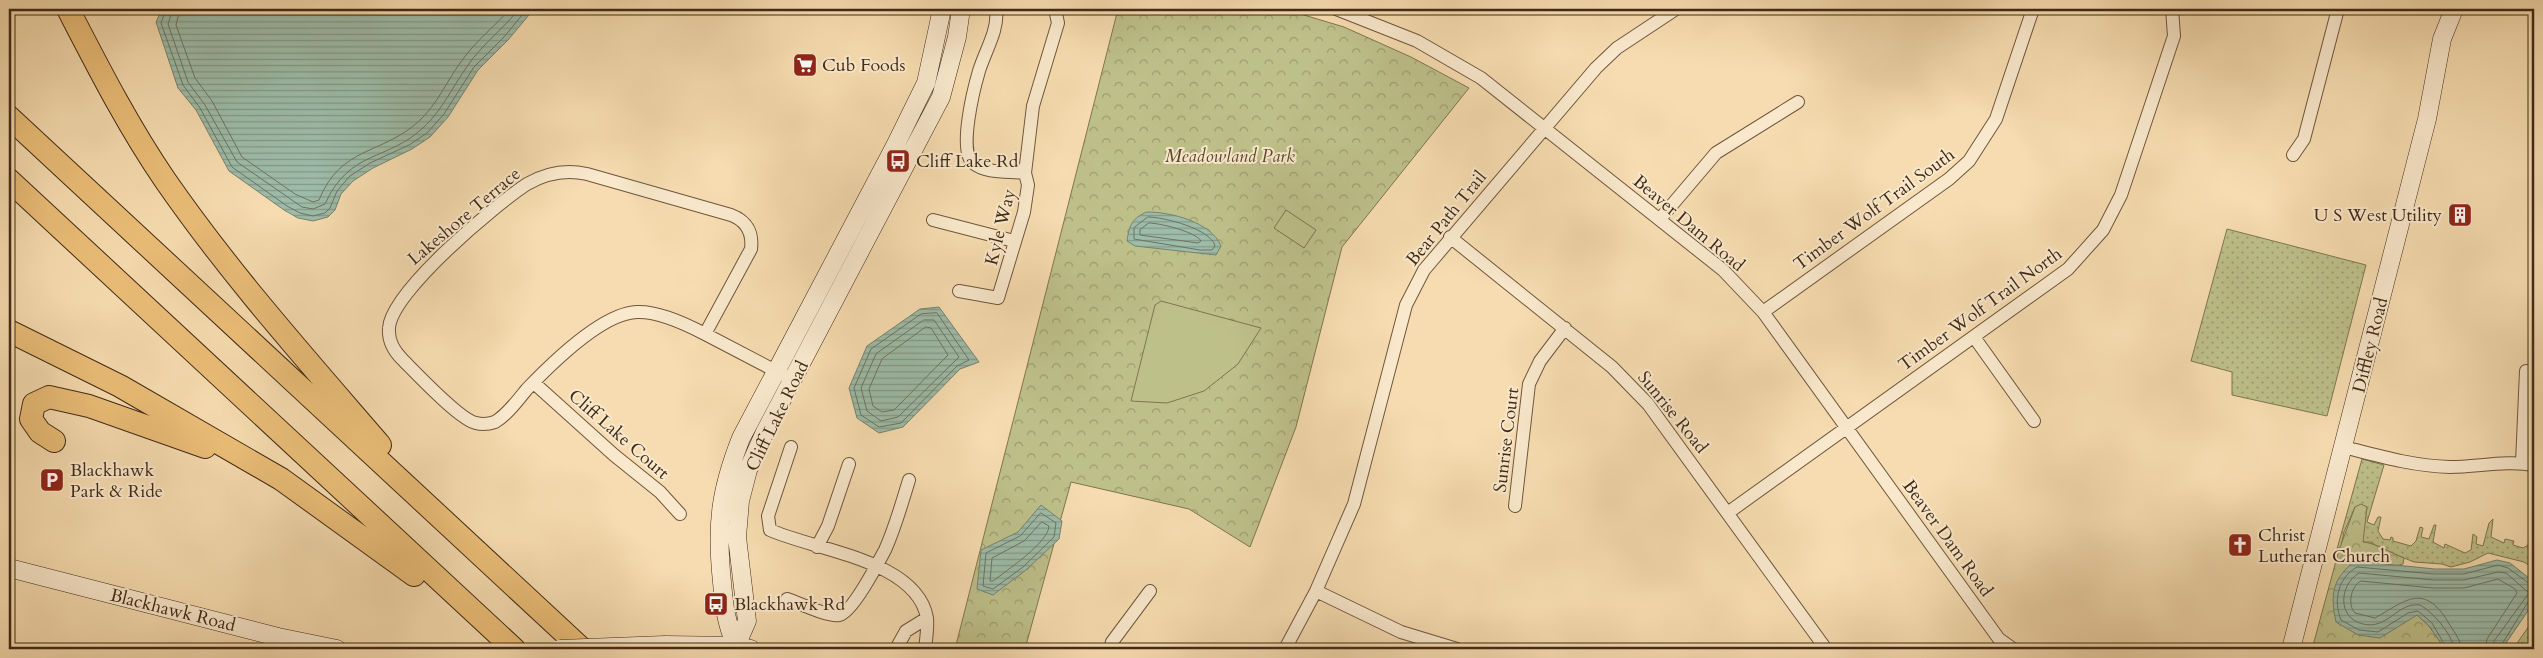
<svg xmlns="http://www.w3.org/2000/svg" width="2543" height="658" font-family="Cardo,serif">
  <defs>
    <pattern id="grass-dots" width="8" height="8" patternUnits="userSpaceOnUse" patternTransform="scale(1.25)"><rect width="8" height="8" fill="#bec08a"/><path d="M2 2h.1M6 6h.1" fill="none" stroke="#9c9c70" stroke-width="1.8" stroke-linecap="round"/></pattern>
    <pattern id="forest-crowns" width="20" height="18" patternUnits="userSpaceOnUse" patternTransform="scale(1.25)"><rect width="20" height="18" fill="#bec08a"/><path d="M2 6a3 3 0 1 1 6 0M12 15a3 3 0 1 1 6 0" fill="none" stroke="#9c9c70"/></pattern>
    <pattern id="water-rules" width="6" height="5" patternUnits="userSpaceOnUse" patternTransform="scale(1.25)"><rect width="6" height="5" fill="#9dbca9"/><path d="M0 2.5h6" fill="none" stroke="#829989"/></pattern>
  </defs>
  <rect width="100%" height="100%" fill="#f6dcb0"/>
  <filter id="stains"><feTurbulence type="fractalNoise" baseFrequency=".004" numOctaves="4"/><feColorMatrix values="0 0 0 0 .2 0 0 0 0 .09 0 0 0 0 .02 0 0 0 .5 -.17"/></filter>
  <radialGradient id="worn" r=".72"><stop offset=".6" stop-color="#630" stop-opacity="0"/><stop offset="1" stop-color="#630" stop-opacity=".3"/></radialGradient>
  <path fill="url(#grass-dots)" stroke="#807550" d="M2227 229 2366 265 2327 416 2232 395V372L2191 361Z
    M2362 459 2384 465 2367 522 2374 525 2378 517H2381L2378 531 2383 539 2390 540 2391 537 2393 538V541L2411 546 2416 541 2420 527 2423 528 2421 537 2429 539 2434 525H2436L2433 542 2444 548 2445 544 2465 553 2471 550 2473 534 2477 537 2476 544 2483 546 2489 523 2493 519 2491 537 2504 543 2505 539 2514 541 2513 545 2523 548 2528 545 2532 529 2533 530 2531 537 2534 539V569L2524 562 2488 553 2470 562 2451 567 2442 564 2414 562 2379 548 2371 542H2362L2367 507H2355L2344 532 2341 547 2337 549Z
    M2534 619V649H2513Z"/>
  <path fill="url(#forest-crowns)" stroke="#807550" d="M1118 9H1284L1344 27 1411 57 1469 88 1342 247 1296 427 1250 547 1189 509 1071 482 1025 649H955Z
    M2361 504 2367 507 2363 542C2376 543 2391 553 2404 558L2403 564 2396 566 2411 617 2417 615 2429 626 2445 649H2312L2339 550 2355 507Z"/>
  <path fill="#bec08a" stroke="#807550" d="M1286 210 1316 230 1304 248 1274 228Z
    M1161 301 1261 328 1238 364 1204 391 1167 403 1131 401 1155 305Z"/>
  <path fill="url(#water-rules)" stroke="#78826f" d="M162 9H534L508 40 478 70 448 117 430 137 412 149 373 168 353 181 341 194 335 210 328 217 313 221 298 218 284 210 229 171 196 110 178 88 156 22Z
    M1147 212C1171 212 1211 222 1221 246L1216 255 1135 246 1127 241C1129 226 1132 218 1147 212Z
    M939 307 979 362 960 369 903 427 879 433 857 418 849 388 867 346 920 309Z
    M1041 505 1062 521 1059 539 1026 570 993 595 977 589 981 550 1018 532Z
    M2497 560 2510 563 2534 582V602L2502 649H2445L2429 626 2417 615 2380 638 2358 635 2336 622C2330 595 2332 579 2355 561L2435 569H2464Z"/>
  <g fill="none" stroke-linecap="round" stroke-linejoin="round">
    <path stroke="#6f7360" stroke-width="1" d="M166 9 161 23 183 85 200 108 232 167 287 206 300 213 313 216 325 213 330 208 337 191 350 176 370 163 409 145 427 133 444 114 474 67 504 37 527 9
      M173 9 168 24 188 82 205 105 237 162 302 207 313 209 325 204C350 149 387 162 424 127 443 109 453 86 468 65 481 46 504 28 519 9
      M180 9 176 25 195 78 212 101 242 157 295 194 313 202 319 200C341 146 381 155 418 122 438 104 447 80 463 59 476 41 495 26 510 9
      M1148 217C1164 217 1211 229 1215 246L1212 250H1200L1134 239V228Z
      M1149 223C1160 223 1196 232 1201 241L1198 243 1140 235V230Z
      M937 313 969 360 957 366 901 423 879 427 861 415 854 388 871 349 921 314Z
      M924 320H934L959 357 898 417 881 421 867 411 861 388 876 354Z
      M926 327 931 328 948 355 894 410 882 412 873 406 869 389 882 359Z
      M1041 513 1056 523 1054 537 1023 567 993 589 983 586 986 553 1020 536Z
      M1042 522 1049 526C1049 542 1006 571 993 581H990L992 558 1024 541Z
      M2447 649 2432 623 2418 611 2408 613 2378 632 2359 630 2341 620C2333 600 2338 578 2357 567L2434 574H2464L2498 565 2508 568 2530 584 2534 585
      M2454 649C2453 635 2432 611 2420 605 2397 602 2388 630 2363 624 2337 618 2339 585 2359 573L2434 580H2464L2498 572 2506 573 2529 593 2494 641 2492 649
      M2461 649C2461 639 2453 631 2448 622 2424 582 2405 601 2375 618L2355 613C2347 605 2351 586 2361 581L2433 588H2464L2498 579 2515 589 2517 593 2487 639 2485 649
      M2499 649 2528 602 2534 600"/>
    <defs>
      <path id="street" d="M996 9C999 30 985 51 979 71 974 88 958 151 973 163 986 174 1009 171 1025 173
        M1336 9 1417 41 1481 78 1723 270 1763 312 1999 639 2013 649
        M2293 155 2304 139 2338 9
        M1660 219 1716 153 1798 102
        M933 220 1014 241
        M1450 237 1612 367 1648 404 1826 649
        M959 291 998 298 1024 212 1028 185 1025 173 1033 106 1058 23 1055 9
        M1763 312 1949 179 1969 161 1996 119 2033 9
        M705 334 751 249C753 233 747 221 731 215L587 174C565 169 546 173 527 184 495 205 391 292 389 328 388 340 394 351 402 359 416 373 460 420 476 423 483 425 489 424 495 422 507 415 518 400 527 389 551 364 602 313 637 312 659 311 686 324 705 334L793 380
        M1974 337 2034 421
        M534 383 614 455 660 492 680 514
        M791 447 768 516 770 530C814 550 917 560 927 618 928 628 926 640 925 649
        M2344 447C2379 456 2413 466 2450 467 2478 467 2506 460 2534 465
        M2522 463 2526 371
        M1515 506 1529 384 1540 361 1565 328
        M1729 512 2068 269 2103 230 2121 195 2174 36 2172 9
        M817 547 828 526 849 464
        M1316 591 1401 632 1457 649
        M787 599C799 603 828 617 839 615 852 613 878 563 885 550 895 528 902 503 909 480
        M275 649 278 637
        M896 649 906 631 927 618
        M1110 649 1112 642 1150 591
        M1285 649 1316 591 1354 504 1406 305 1424 270 1596 68 1617 48 1676 9"/>
      <path id="secondary" d="M9 568 278 637 337 649
        M665 645 736 646 751 649
        M736 646 747 621 737 537 740 501 748 470 765 432 941 97 957 37 961 9
        M736 646C726 623 724 606 722 582 716 525 720 491 741 438L895 146 926 83 942 9
        M2291 649 2427 119 2442 39 2454 9"/>
      <path id="highway" d="M68 9C98 67 128 126 165 180 230 274 306 359 380 445
        M9 117 582 649
        M9 180 514 649
        M9 331 120 386 281 479 414 575
        M54 441 40 432 31 419 34 404 49 397 89 406 205 447"/>
    </defs>
    <use href="#street" stroke="#6e563d" stroke-width="14"/>
    <use href="#secondary" stroke="#412a17" stroke-width="19"/>
    <use href="#highway" stroke="#412a17" stroke-width="24"/>
    <use href="#street" stroke="#f9e8cc" stroke-width="12"/>
    <use href="#secondary" stroke="#f9e8cc" stroke-width="18"/>
    <use href="#highway" stroke="#ebbe78" stroke-width="22"/>
    <defs>
      <path id="secondary-bridge" d="M560 649 665 645"/>
    </defs>
    <use href="#secondary-bridge" stroke="#412a17" stroke-width="19" stroke-linecap="butt"/>
    <use href="#secondary-bridge" stroke="#f9e8cc" stroke-width="18"/>
  </g>
  <defs>
    <symbol id="supermarket-square" viewBox="-11 -11 22 22"><rect x="-9" y="-9" width="18" height="18" rx="4" fill="#8f2418" stroke="#f9e8cc"/><path d="M-6-5.5h2.5l.6 2H6L4.5 2H-2.5L-4.4-4H-6ZM-1.5 3.2a1.3 1.3 0 1 0 .1 0ZM3 3.2a1.3 1.3 0 1 0 .1 0Z" fill="#fff"/></symbol>
    <symbol id="bus-square" viewBox="-11 -11 22 22"><rect x="-9" y="-9" width="18" height="18" rx="4" fill="#8f2418" stroke="#f9e8cc"/><path d="M-5-6H5V4H4V6H2V4H-2V6H-4V4H-5ZM-3.5-4V0h7V-4ZM-3.5 1.2v1.5H-2V1.2ZM2 1.2v1.5H3.5V1.2Z" fill="#fff"/></symbol>
    <symbol id="building-square" viewBox="-11 -11 22 22"><rect x="-9" y="-9" width="18" height="18" rx="4" fill="#8f2418" stroke="#f9e8cc"/><path d="M-4-6H4V6H1V3H-1V6H-4ZM-2.5-4.3h1.7v1.8h-1.7ZM.8-4.3h1.7v1.8H.8ZM-2.5-1h1.7V.8h-1.7ZM.8-1h1.7V.8H.8Z" fill="#fff"/></symbol>
    <symbol id="parking-square" viewBox="-11 -11 22 22"><rect x="-9" y="-9" width="18" height="18" rx="4" fill="#8f2418" stroke="#f9e8cc"/><path d="M-3.5-5.5H1a3.5 3.5 0 0 1 0 7H-1V5.5H-3.5ZM-1-3.4V-.6H.8a1.4 1.4 0 0 0 0-2.8Z" fill="#fff"/></symbol>
    <symbol id="church-square" viewBox="-11 -11 22 22"><rect x="-9" y="-9" width="18" height="18" rx="4" fill="#8f2418" stroke="#f9e8cc"/><path d="M-1.2-6h2.4v3.5h3.3v2.4h-3.3V6h-2.4V-.1h-3.3v-2.4h3.3Z" fill="#fff"/></symbol>
  </defs>
  <g fill-rule="evenodd">
    <use href="#supermarket-square" x="791" y="51" width="28" height="28"/>
    <use href="#bus-square" x="884" y="147" width="28" height="28"/>
    <use href="#building-square" x="2446" y="201" width="28" height="28"/>
    <use href="#parking-square" x="38" y="466" width="28" height="28"/>
    <use href="#church-square" x="2226" y="531" width="28" height="28"/>
    <use href="#bus-square" x="702" y="590" width="28" height="28"/>
  </g>
  <g text-anchor="middle" stroke-width="4" stroke-linejoin="round" paint-order="stroke">
    <g font-size="18" fill="#412a17" stroke="#f9e8cc" text-anchor="start">
      <text x="822" y="71">Cub Foods</text>
      <text x="916" y="167">Cliff Lake Rd</text>
      <text x="2442" y="221" text-anchor="end">U S West Utility</text>
      <text x="70" y="476">Blackhawk<tspan x="70" dy="21">Park &amp; Ride</tspan></text>
      <text x="2258" y="541">Christ<tspan x="2258" dy="21">Lutheran Church</tspan></text>
      <text x="734" y="610">Blackhawk Rd</text>
    </g>
    <g font-size="18" font-style="italic" fill="#5a482e" stroke="#f9e8cc">
      <text x="1230" y="162">Meadowland Park</text>
    </g>
    <g font-size="18" fill="#412a17" stroke="#f9e8cc">
      <text transform="translate(1874 209) rotate(-36)" y="6">Timber Wolf Trail South</text>
      <text transform="translate(464 216) rotate(-40)" y="6">Lakeshore Terrace</text>
      <text transform="translate(1446 218) rotate(-51)" y="6">Bear Path Trail</text>
      <text transform="translate(1689 223) rotate(40)" y="6">Beaver Dam Road</text>
      <text transform="translate(1000 227) rotate(-76)" y="6">Kyle Way</text>
      <text transform="translate(1980 309) rotate(-36)" y="6">Timber Wolf Trail North</text>
      <text transform="translate(2370 345) rotate(-76)" y="6">Diffley Road</text>
      <text transform="translate(1673 412) rotate(51)" y="6">Sunrise Road</text>
      <text transform="translate(777 416) rotate(-64)" y="6">Cliff Lake Road</text>
      <text transform="translate(619 434) rotate(41)" y="6">Cliff Lake Court</text>
      <text transform="translate(1506 440) rotate(-83)" y="6">Sunrise Court</text>
      <text transform="translate(1948 538) rotate(54)" y="6">Beaver Dam Road</text>
      <text transform="translate(173 610) rotate(14)" y="6">Blackhawk Road</text>
    </g>
  </g>
  <rect width="2543" height="658" fill="none" stroke="#f6dcb0" stroke-width="30"/>
  <rect x="10" y="10" width="2523" height="638" fill="none" stroke="#412a17" stroke-width="2.5"/>
  <rect x="15" y="15" width="2513" height="628" fill="none" stroke="#412a17"/>
  <rect width="100%" height="100%" filter="url(#stains)"/>
  <rect width="100%" height="100%" fill="url(#worn)"/>
</svg>
